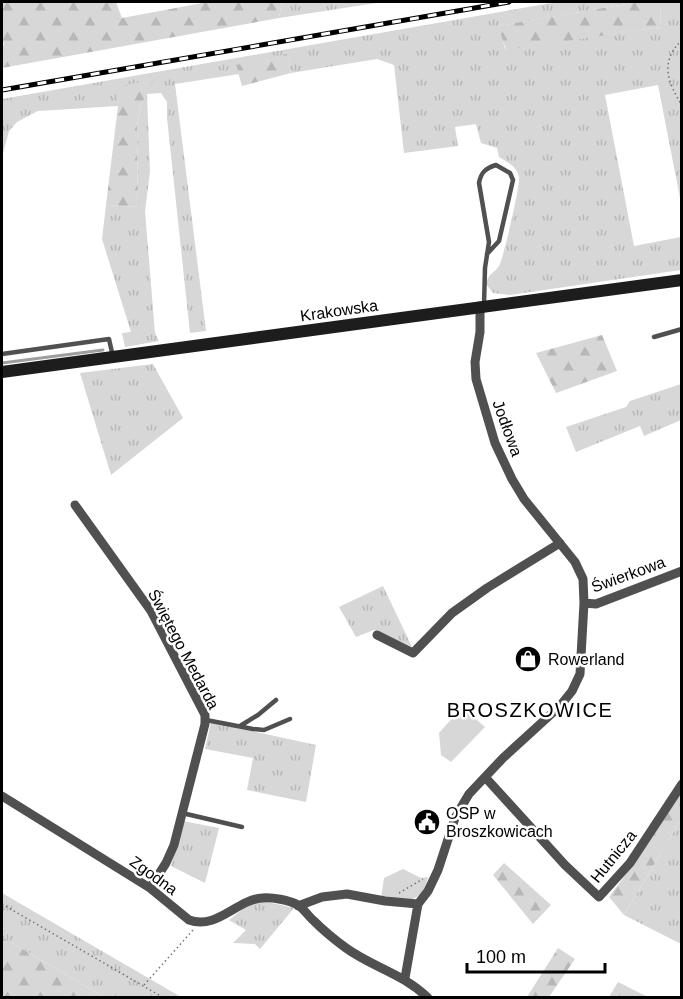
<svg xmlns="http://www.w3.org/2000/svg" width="683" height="999" font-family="Arial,sans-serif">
  <defs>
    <pattern id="grass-tufts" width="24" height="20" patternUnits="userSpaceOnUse" patternTransform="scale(1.5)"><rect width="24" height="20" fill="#d7d7d7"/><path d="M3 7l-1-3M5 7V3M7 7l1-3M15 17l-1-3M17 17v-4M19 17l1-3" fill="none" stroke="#b7b7b7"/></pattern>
    <pattern id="forest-firs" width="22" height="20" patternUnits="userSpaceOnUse" patternTransform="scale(1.5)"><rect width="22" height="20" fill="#d7d7d7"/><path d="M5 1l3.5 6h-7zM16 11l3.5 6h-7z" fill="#b7b7b7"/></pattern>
  </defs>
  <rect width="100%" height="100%" fill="#fff"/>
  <path fill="url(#grass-tufts)" d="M282 2H383L279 18Z
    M557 2H638L499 26 505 49 661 27 660 2H681V203L658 85 605 95 634 246 681 237V270L510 295 493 293 486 284C489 272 493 275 499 266 503 260 521 183 519 176 516 166 507 162 499 157L497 148 481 143 476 124 455 127 458 146 404 153 394 65 377 59 291 73 287 55 236 66 239 74 175 84 206 331 190 333 167 118V102L161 93 147 94 150 172 145 211 155 333 159 341 125 347 122 333 131 332 102 239 106 205 138 207 137 126 141 105 154 78 118 106 38 111 17 122 9 131 2 157V99Z
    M153 364 183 418 111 475 80 373Z
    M681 384V420L644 436 640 426 576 452 566 427 626 407 630 401Z
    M383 586 412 647 374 630 356 637 339 607Z
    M211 722 316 745 306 802 247 790 253 758 205 749Z
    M681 819V944L624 915Z
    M183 821 219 828 205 883 171 866Z
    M2 893 181 997H104L2 937Z
    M259 900 294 908 260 949 255 944 233 943 246 930 229 920 245 907Z
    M618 982 648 997H609Z"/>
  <path fill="url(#forest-firs)" d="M2 2H116L122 18 208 2H282L279 18 2 68V46L4 45 2 37Z
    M638 2H660L661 27 506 50 498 26Z
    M287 54 291 73 242 86 236 65Z
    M155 78 141 105 137 126 138 207 106 205 118 106 115 88Z
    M602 335 617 371 556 393 536 353Z
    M681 793V819L624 915 609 897 641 854Z
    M504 863 551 905 533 924 493 875Z
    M2 937 104 997H2Z
    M558 948 575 959 549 997H527Z"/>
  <path fill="#d7d7d7" d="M462 707 485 727 451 762 441 755 439 733Z
    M403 869 421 878 428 877C421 906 405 901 381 898L384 878Z"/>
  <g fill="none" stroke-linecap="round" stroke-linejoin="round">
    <path stroke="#9e9e9e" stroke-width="3" d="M2 363 103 350"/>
    <path stroke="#727272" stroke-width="1.5" stroke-dasharray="1.5 3" stroke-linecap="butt" d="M682 40C659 62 668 82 682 106
      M399 893 423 879
      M2 904 164 998
      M144 985 193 930"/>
    <path stroke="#505050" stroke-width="4.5" d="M484 305 485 268 489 242 479 183C481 172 486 168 496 165L510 173 513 180 499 241 487 254
      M654 337 682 329
      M2 354 109 339 113 357
      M206 720 253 729 264 730 290 719
      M240 726 258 715 276 700
      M182 813 242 827"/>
    <path stroke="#505050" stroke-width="9" d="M75 505 151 611 205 715V724L174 845 166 863 150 888
      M584 603 596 604 682 571
      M377 635 413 653 452 613 487 588 560 543
      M485 777 565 865 599 897 630 863 682 784
      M2 796 150 888 189 920C217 930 236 900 262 898 272 897 289 900 298 905 304 909 309 917 314 921 324 931 335 940 346 948 372 967 404 974 428 998
      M298 906 322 897 347 894 385 901 418 904
      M405 978 418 904 428 891 438 870 455 818 463 804 469 794 503 758 560 706 572 691 580 674 584 603 583 579 575 562 524 499 512 479 495 443 476 379 475 362 480 332V306"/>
    <path stroke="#1d1d1d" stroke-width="12" d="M2 372 682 280"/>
    <defs>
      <path id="rail" d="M2 90 509 2"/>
    </defs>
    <use href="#rail" stroke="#000" stroke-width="5"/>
    <use href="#rail" stroke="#fff" stroke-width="3" stroke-dasharray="9" stroke-linecap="butt"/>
  </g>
  <defs>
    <symbol id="shop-disc" viewBox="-11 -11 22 22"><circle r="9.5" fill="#000" stroke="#fff"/><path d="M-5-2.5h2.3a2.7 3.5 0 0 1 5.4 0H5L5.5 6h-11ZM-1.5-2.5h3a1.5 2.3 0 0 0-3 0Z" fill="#fff"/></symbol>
    <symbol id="civic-disc" viewBox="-11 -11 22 22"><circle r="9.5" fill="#000" stroke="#fff"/><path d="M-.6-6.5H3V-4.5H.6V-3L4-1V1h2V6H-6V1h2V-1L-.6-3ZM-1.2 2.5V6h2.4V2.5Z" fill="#fff"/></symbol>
  </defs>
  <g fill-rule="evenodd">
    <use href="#shop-disc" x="513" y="644" width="30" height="30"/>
    <use href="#civic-disc" x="412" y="807" width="30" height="30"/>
  </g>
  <g text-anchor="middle" stroke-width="5" stroke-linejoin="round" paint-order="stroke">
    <g font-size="16" fill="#000" stroke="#fff">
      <text transform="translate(339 310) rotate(-8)" y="6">Krakowska</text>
      <text transform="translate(508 428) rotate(70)" y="6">Jodłowa</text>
      <text transform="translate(628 574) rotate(-20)" y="6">Świerkowa</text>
      <text transform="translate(184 649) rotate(62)" y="6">Świętego Medarda</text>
      <text transform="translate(613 856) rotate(-51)" y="6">Hutnicza</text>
      <text transform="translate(154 875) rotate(36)" y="6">Zgodna</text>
    </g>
    <g font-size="16" fill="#000" stroke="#fff" text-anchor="start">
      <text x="548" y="665">Rowerland</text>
      <text x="446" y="819">OSP w<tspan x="446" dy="18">Broszkowicach</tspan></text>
    </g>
    <g font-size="20" letter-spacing="1.5" fill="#000" stroke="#fff">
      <text x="530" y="717">BROSZKOWICE</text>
    </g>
  </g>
  <rect width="683" height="999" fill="none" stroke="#000000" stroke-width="6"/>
  <path d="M467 963v9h138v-9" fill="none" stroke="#000000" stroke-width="3"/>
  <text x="476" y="963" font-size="18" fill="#000000" stroke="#ffffff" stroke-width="4.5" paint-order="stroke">100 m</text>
</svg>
